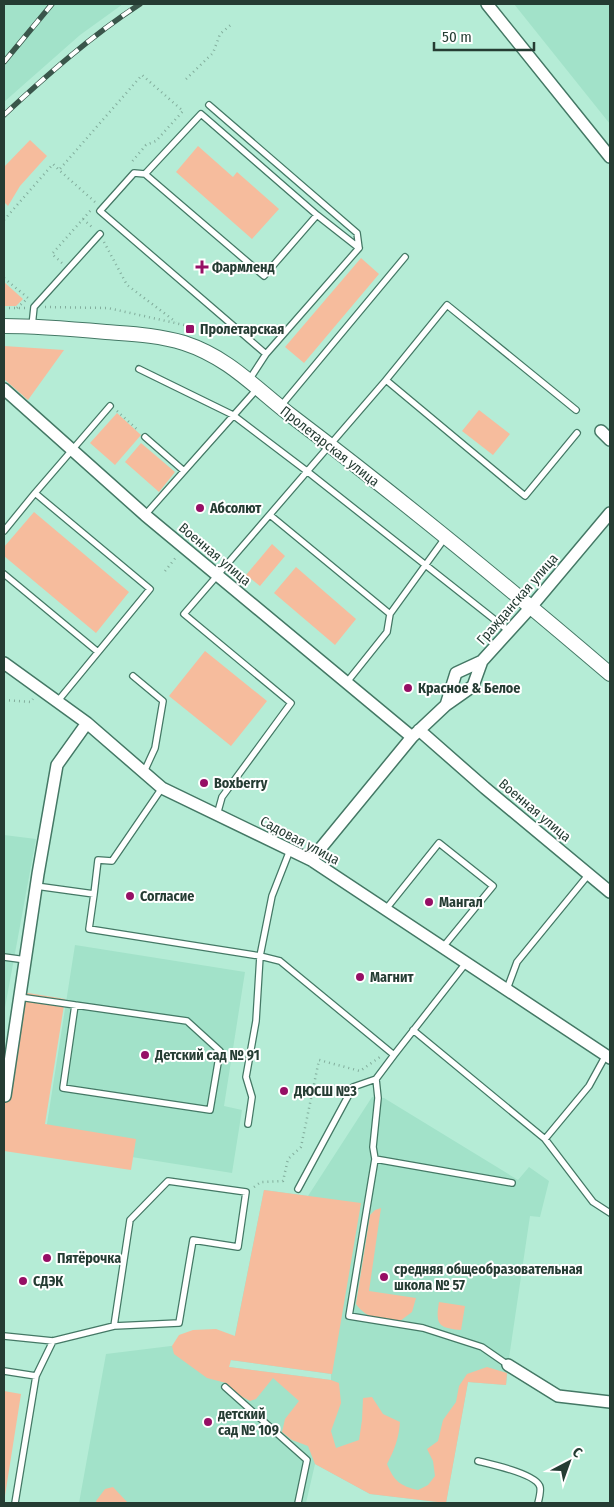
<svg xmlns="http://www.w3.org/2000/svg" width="614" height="1507" font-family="'Fira Sans Condensed',sans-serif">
  <rect width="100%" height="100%" fill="#b5ecd6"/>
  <path fill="#a2e2c9" d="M4 4H123L80 35 4 102Z
    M514 4H610V124Z
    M4 835 36 839 4 1013Z
    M75 945 245 972 224 1106 242 1110 232 1173 44 1143Z
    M372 1097 384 1098 518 1180 529 1167 549 1181 540 1217 530 1216 509 1358 506 1385 468 1382 446 1503 370 1494 315 1464 306 1503H79L106 1354 187 1344 229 1367 331 1380V1374L230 1360 264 1190 308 1196Z"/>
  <path fill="#f6bc9d" d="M30 140 47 156 20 186 8 206 4 202V167Z
    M198 146 233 177 237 172 279 209 252 239 176 172Z
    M361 258 379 274 304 363 285 347Z
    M4 282 23 299 16 306H4Z
    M4 346 64 350 28 400 4 379Z
    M479 410 510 434 493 455 462 431Z
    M117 413 141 435 115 465 90 443Z
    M141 443 175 472 159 492 125 462Z
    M34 512 129 592 96 633 4 556V547Z
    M272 544 285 556 260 586 246 575Z
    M296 567 356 619 335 645 274 593Z
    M205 651 267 701 231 746 169 696Z
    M16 991 65 999 45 1124 136 1139 131 1170 4 1151V1070Z
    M264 1190 361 1203 332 1374 231 1360 229 1367 331 1380 339 1383 341 1403 331 1431 336 1448 359 1440 362 1420 363 1398 372 1397 383 1414 400 1422C399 1438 394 1451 387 1464 394 1481 400 1486 418 1490L428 1485 435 1476 433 1461 427 1449 438 1441 443 1420 456 1402 459 1386 467 1374 487 1367 507 1373 506 1385 468 1382 446 1503 370 1494 315 1464 308 1446 292 1440 282 1432 285 1419 299 1401 273 1378 256 1399 250 1401 239 1395 226 1383 207 1378 174 1354 172 1346 179 1335 193 1330 216 1329 235 1336Z
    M381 1208 369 1291 416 1298 412 1312 400 1321C383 1319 367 1320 356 1304L370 1215 375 1210Z
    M439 1302 465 1306 461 1330C439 1328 435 1325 439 1302Z
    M4 1391 21 1394 4 1502Z
    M113 1487 128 1503H97L96 1501 105 1489Z"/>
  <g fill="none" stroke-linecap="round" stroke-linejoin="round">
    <defs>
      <path id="service" d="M209 105 357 233 359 248 266 354 249 380
        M145 174 264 276 317 215
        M32 326 34 307 100 234
        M266 354 100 211 134 173 145 174 201 114 317 215 359 248
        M139 369 233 415 308 472 509 631
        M386 380 447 305 576 410
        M280 407 405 257
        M145 437 184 471
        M145 515 257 389
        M270 515 390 614 387 632 347 682
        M4 531 35 493
        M4 574 98 652
        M390 614 445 538
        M133 676 163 701 155 748 144 772
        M57 702 150 589 35 493 110 406
        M217 815 222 797 291 703 184 614 386 380 525 496 577 433
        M36 886 94 894 98 860 112 861 162 788
        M94 894 89 929 260 956 280 961 394 1055 466 963
        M386 909 439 843 493 886 443 947
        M4 957 26 960
        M507 989 517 962 589 874
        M19 997 187 1021 220 1051 210 1110 63 1088 75 1005
        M413 1030 545 1139 593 1202 610 1213
        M394 1055 376 1079 378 1098 373 1147 375 1159 349 1316 423 1328 482 1347 508 1365
        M248 1124 252 1097 246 1077 256 1021 260 956 272 896 290 850
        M545 1139 589 1086 606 1055
        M375 1159 512 1183
        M298 1189 353 1087 376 1079
        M4 1336 53 1341 114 1326 179 1323 193 1240 238 1247 246 1192 168 1181 130 1220 114 1326
        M4 1371 36 1376
        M225 1387 307 1460 298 1503
        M478 1461C490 1464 537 1474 540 1487 541 1491 539 1499 538 1503
        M15 1503 36 1376 53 1341"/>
      <path id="minor" d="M487 4 610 157
        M4 389 145 515 412 737
        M601 431 610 440
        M4 663 87 723 162 788 311 860 610 1058
        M446 705 456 673 482 661
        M419 730 485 788 610 892
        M311 860 412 737 446 705 473 686 482 661 531 607 610 513
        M5 1096 38 874 57 765 87 723
        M508 1365 558 1396 610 1402"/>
      <path id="tertiary" d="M4 326C38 326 72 329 106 332 132 334 158 335 184 343 230 358 256 389 293 417 401 499 507 586 610 674"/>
    </defs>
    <use href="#service" stroke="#447865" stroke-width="8"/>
    <use href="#minor" stroke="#447865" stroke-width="14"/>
    <use href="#tertiary" stroke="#447865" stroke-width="16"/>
    <path stroke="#82ad9c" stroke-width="2.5" stroke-dasharray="1 4" stroke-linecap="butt" d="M186 79 213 53 220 34 233 23
      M95 202 59 170 142 75 183 111 156 141 146 145 130 164
      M83 219 93 228
      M4 220 53 164 59 170
      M104 242 127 285 176 322
      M62 263 52 254 91 210
      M4 278 28 298
      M45 307 108 308 193 327
      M4 308H25
      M17 308 27 299
      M117 411 139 431
      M165 571 177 556
      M4 700 31 702 33 699
      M254 1187 261 1182 283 1181 288 1159 301 1147 319 1060 360 1071 380 1057"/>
    <use href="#service" stroke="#fff" stroke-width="5.5"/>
    <use href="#minor" stroke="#fff" stroke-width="11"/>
    <use href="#tertiary" stroke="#fff" stroke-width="14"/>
    <defs>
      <path id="rail" d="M4 62 52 4
        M4 115C47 75 91 36 140 4"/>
    </defs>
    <use href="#rail" stroke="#3a564b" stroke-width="5.5"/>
    <use href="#rail" stroke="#fff" stroke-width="4" stroke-dasharray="11" stroke-linecap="butt"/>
  </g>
  <g fill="#960f65" stroke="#fff" stroke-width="2">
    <path d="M199.5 259.5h5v5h5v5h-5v5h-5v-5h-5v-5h5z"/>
    <rect x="185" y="324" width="10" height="10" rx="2.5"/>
    <circle cx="200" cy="508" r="5"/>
    <circle cx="408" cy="688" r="5"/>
    <circle cx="204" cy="783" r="5"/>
    <circle cx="130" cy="896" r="5"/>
    <circle cx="429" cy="902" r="5"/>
    <circle cx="360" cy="977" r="5"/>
    <circle cx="145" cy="1055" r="5"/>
    <circle cx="284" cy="1091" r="5"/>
    <circle cx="47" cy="1258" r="5"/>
    <circle cx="384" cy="1277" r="5"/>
    <circle cx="23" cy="1281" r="5"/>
    <circle cx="208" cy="1422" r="5"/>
  </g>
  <g text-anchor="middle" stroke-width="4" stroke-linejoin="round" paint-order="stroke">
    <g font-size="14" font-weight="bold" fill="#253c33" stroke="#fff" text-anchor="start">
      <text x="212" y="272">Фармленд</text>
      <text x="200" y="334">Пролетарская</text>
      <text x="210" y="513">Абсолют</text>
      <text x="418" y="693">Красное &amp; Белое</text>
      <text x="214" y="788">Boxberry</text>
      <text x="140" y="901">Согласие</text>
      <text x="439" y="907">Мангал</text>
      <text x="370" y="982">Магнит</text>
      <text x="155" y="1060">Детский сад № 91</text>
      <text x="294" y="1096">ДЮСШ №3</text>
      <text x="57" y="1263">Пятёрочка</text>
      <text x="394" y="1274">средняя общеобразовательная<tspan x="394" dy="16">школа № 57</tspan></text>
      <text x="33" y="1286">СДЭК</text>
      <text x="218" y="1419">детский<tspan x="218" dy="16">сад № 109</tspan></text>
    </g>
    <g font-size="14" fill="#253c33" stroke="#fff">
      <text transform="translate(330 446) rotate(38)" y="5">Пролетарская улица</text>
      <text transform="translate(215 554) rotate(40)" y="5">Военная улица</text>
      <text transform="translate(517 599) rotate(-49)" y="5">Гражданская улица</text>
      <text transform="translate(535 810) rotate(40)" y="5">Военная улица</text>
      <text transform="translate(300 840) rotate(28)" y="5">Садовая улица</text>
    </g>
  </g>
  <rect width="614" height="1507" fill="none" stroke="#253c33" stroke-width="10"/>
  <g transform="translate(569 1462) rotate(41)" stroke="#ffffff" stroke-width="4" paint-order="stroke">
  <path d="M0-4L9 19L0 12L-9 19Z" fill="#253c33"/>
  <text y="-8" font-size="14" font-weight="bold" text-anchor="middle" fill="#253c33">С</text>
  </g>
  <path d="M434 42v8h100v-8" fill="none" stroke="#253c33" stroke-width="2.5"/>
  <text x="442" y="42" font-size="15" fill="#253c33" stroke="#ffffff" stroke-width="4" paint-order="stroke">50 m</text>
</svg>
